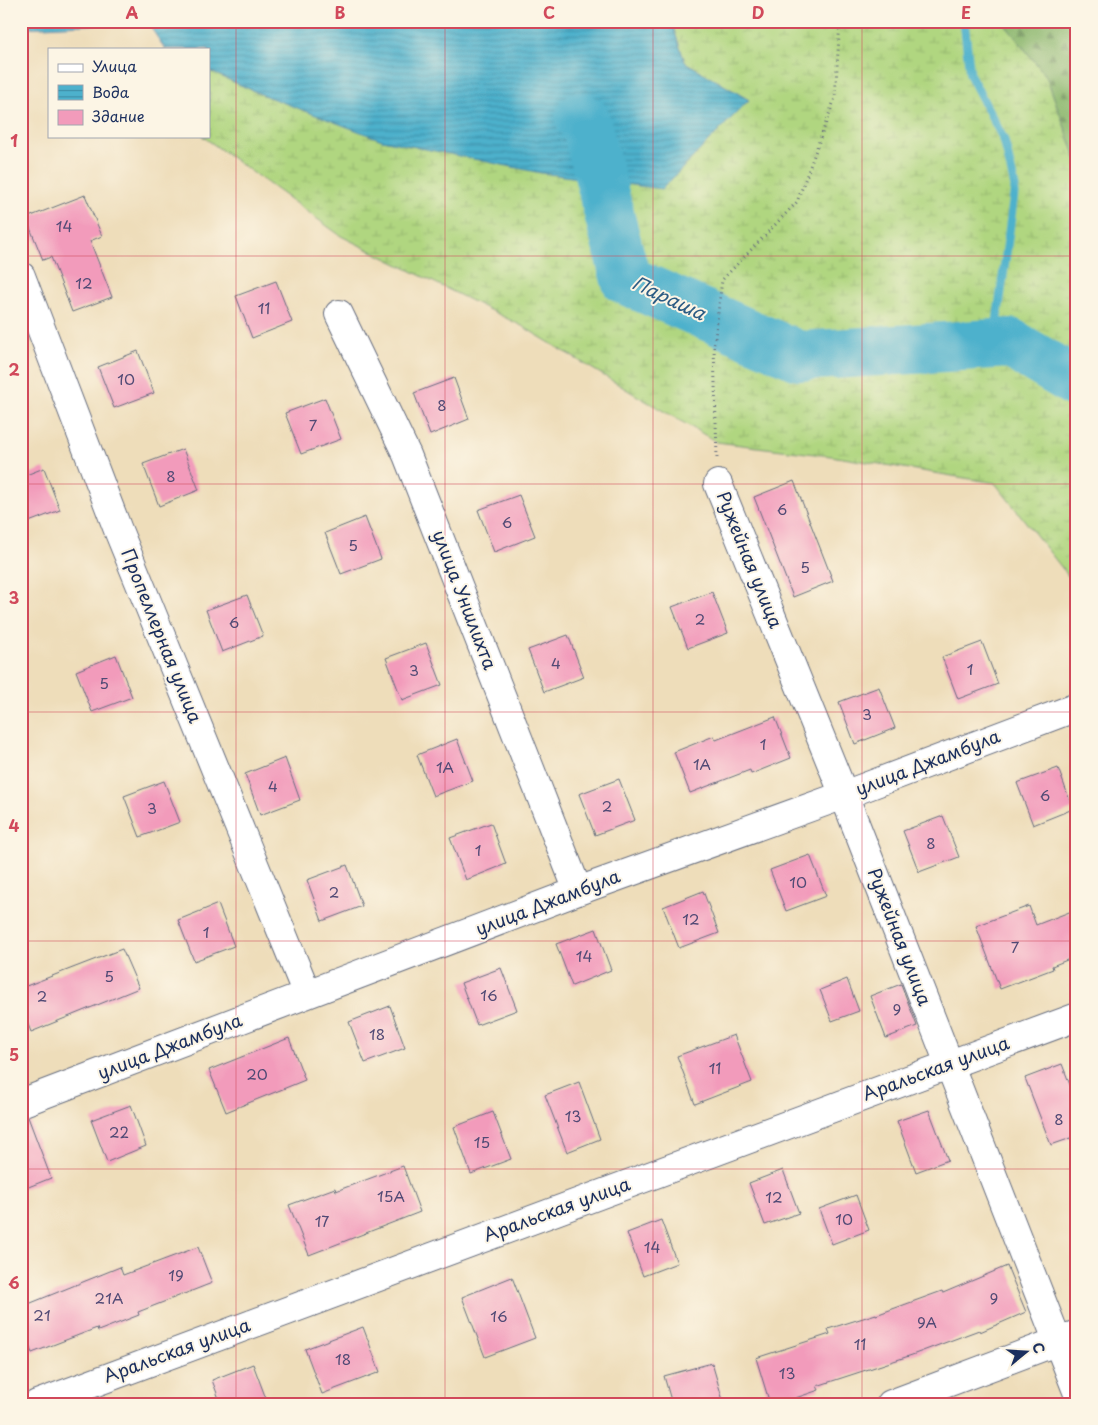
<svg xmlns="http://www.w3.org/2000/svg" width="1098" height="1425" font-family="'Playpen Sans',sans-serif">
  <defs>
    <pattern id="forest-firs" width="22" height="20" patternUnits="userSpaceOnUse" patternTransform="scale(1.25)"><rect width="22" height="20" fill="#8cb76e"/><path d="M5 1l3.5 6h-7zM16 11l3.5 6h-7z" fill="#72955e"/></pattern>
    <pattern id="wetland-marsh" width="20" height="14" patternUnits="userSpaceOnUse" patternTransform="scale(1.25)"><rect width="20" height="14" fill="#b0d680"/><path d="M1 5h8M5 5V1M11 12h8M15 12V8" fill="none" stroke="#97b871"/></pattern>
    <pattern id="water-rules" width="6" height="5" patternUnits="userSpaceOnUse" patternTransform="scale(1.25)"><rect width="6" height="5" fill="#4db1cc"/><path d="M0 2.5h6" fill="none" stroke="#3f90a9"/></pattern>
  </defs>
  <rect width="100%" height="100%" fill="#fcf5e5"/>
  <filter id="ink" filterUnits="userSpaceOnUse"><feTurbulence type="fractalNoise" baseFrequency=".02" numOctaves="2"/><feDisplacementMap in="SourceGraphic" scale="10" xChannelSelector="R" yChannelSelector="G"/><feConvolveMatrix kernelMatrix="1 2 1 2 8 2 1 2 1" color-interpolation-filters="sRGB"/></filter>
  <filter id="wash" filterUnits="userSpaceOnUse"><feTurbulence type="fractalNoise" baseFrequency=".0096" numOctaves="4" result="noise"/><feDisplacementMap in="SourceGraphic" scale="20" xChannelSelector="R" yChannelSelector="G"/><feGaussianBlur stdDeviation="1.12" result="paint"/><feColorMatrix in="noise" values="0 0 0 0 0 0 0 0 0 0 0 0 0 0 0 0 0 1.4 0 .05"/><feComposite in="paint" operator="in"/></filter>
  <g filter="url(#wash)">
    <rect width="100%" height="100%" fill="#eeddba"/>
    <path fill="url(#forest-firs)" stroke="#547366" d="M1002 21H1077V161L1046 76Z"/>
    <path fill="url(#wetland-marsh)" stroke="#66826f" d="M671 21H1002L1046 76 1077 161V587L995 483 831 456 717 442 639 397 522 326 341 236 202 136H209V71L263 95 749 100 684 62Z"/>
    <path fill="url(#water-rules)" stroke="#347095" d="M21 21H671L685 62 749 100 662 189 541 173 382 140 263 95 209 71V49H165L147 22 21 28Z"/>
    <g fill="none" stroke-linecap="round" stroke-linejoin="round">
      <path stroke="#4db1cc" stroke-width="9" d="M964 21 970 75 1004 140 1015 187 994 344"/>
      <path stroke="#4db1cc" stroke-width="50" d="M580 118 585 120 626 280 799 356 1010 343 1077 383"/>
    </g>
    <g id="blocks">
      <path fill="#f29bbb" d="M85 195 102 236 90 241 112 297 72 312 51 257 43 260 26 218Z
        M276 281 292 322 252 338 236 296Z
        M138 351 154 393 114 408 98 367Z
        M454 378 469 419 430 435 414 393Z
        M325 398 341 439 301 454 285 413Z
        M183 449 199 490 159 506 143 464Z
        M44 468 60 510 21 525V477Z
        M794 481 833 581 793 597 754 497Z
        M519 495 535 536 494 552 478 510Z
        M365 517 381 559 341 574 325 533Z
        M712 592 728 633 688 648 672 607Z
        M247 595 263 636 222 652 206 610Z
        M568 635 584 677 544 692 528 650Z
        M982 642 998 684 958 699 942 657Z
        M426 643 442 685 402 700 386 658Z
        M116 655 132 697 92 712 76 671Z
        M879 687 895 728 855 744 839 702Z
        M775 717 791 758 751 774 750 770 690 793 674 752 714 736 716 740Z
        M457 739 473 781 433 796 417 755Z
        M285 758 300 800 260 815 245 774Z
        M1058 768 1073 809 1033 825 1017 783Z
        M619 779 635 820 595 835 579 794Z
        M164 781 180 822 140 837 124 796Z
        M943 816 959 857 919 872 903 831Z
        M491 823 506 864 466 880 450 838Z
        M810 855 826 896 786 911 770 870Z
        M347 865 362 906 322 921 307 880Z
        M703 891 719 933 679 948 663 907Z
        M218 904 234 946 194 961 178 920Z
        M1029 906 1036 925 1077 909V956L1052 966 1053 969 1000 989 976 926Z
        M596 929 611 970 572 986 556 944Z
        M122 949 139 988 31 1032 21 1006V988Z
        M501 968 517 1010 477 1025 461 983Z
        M847 979 859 1011 832 1021 820 990Z
        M901 984 917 1026 886 1038 870 996Z
        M390 1006 405 1048 365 1063 349 1022Z
        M734 1035 752 1082 695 1104 677 1056Z
        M289 1038 305 1080 226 1112 209 1070Z
        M1062 1064 1077 1103V1136L1051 1145 1025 1078Z
        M579 1082 600 1139 567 1152 545 1095Z
        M131 1105 146 1146 107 1162 91 1120Z
        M929 1110 948 1160 916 1172 897 1121Z
        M493 1112 511 1159 471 1174 454 1127Z
        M28 1117 51 1178 21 1190V1118Z
        M403 1166 420 1212 309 1255 289 1205 335 1188 336 1191Z
        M783 1170 799 1213 765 1225 749 1183Z
        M856 1195 869 1230 832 1244 819 1209Z
        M661 1220 677 1263 643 1276 627 1233Z
        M198 1247 212 1283 138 1312 139 1315 98 1331 97 1328 32 1353 21 1326V1307L120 1267 123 1275Z
        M1007 1266 1026 1312 980 1332 979 1330 912 1355 817 1386 819 1390 778 1404H770L756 1358 830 1334 828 1329 876 1314V1315L942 1291 943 1293Z
        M512 1277 535 1338 485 1357 462 1297Z
        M363 1327 380 1372 322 1394 305 1349Z
        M712 1363 724 1404H672L664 1376Z
        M253 1364 268 1404H221L212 1380Z"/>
    </g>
  </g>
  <g filter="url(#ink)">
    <use href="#blocks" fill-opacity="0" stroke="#656c7e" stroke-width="1"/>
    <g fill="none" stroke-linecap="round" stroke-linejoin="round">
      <defs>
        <path id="minor" d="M21 276 118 530 307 994
          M339 314 407 455 578 891
          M718 484 844 795 1077 1391
          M21 1103 578 891 844 795 1077 707
          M37 1404 1077 1017
          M891 1404 1077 1334"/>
      </defs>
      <use href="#minor" stroke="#656c7e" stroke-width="30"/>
      <path stroke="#656c7e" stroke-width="3" stroke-dasharray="1 4" stroke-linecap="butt" d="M717 458 714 347 722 280 797 202 835 98 840 21"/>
      <use href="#minor" stroke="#fff" stroke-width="28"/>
    </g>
  </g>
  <path fill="none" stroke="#d1495b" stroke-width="1" stroke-opacity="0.55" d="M236 21V1404M445 21V1404M653 21V1404M862 21V1404M21 256H1077M21 484H1077M21 712H1077M21 941H1077M21 1169H1077"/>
  <g text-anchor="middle" stroke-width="4" stroke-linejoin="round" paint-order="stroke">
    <g font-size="15" fill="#514a75">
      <text x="64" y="232">14</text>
      <text x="84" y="289">12</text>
      <text x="264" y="314">11</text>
      <text x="126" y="385">10</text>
      <text x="442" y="411">8</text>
      <text x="313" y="431">7</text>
      <text x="171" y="482">8</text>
      <text x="782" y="515">6</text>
      <text x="507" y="528">6</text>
      <text x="353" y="551">5</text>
      <text x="805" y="573">5</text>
      <text x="700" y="625">2</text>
      <text x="234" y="628">6</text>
      <text x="556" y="669">4</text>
      <text x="970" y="675">1</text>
      <text x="414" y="676">3</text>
      <text x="104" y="689">5</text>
      <text x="867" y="720">3</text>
      <text x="763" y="750">1</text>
      <text x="702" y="770">1А</text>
      <text x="445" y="773">1А</text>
      <text x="273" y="792">4</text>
      <text x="1045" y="801">6</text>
      <text x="607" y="812">2</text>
      <text x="152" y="814">3</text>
      <text x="931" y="849">8</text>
      <text x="478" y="856">1</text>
      <text x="798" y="888">10</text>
      <text x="334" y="898">2</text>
      <text x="691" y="925">12</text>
      <text x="206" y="938">1</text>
      <text x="1015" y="953">7</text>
      <text x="584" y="962">14</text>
      <text x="109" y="982">5</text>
      <text x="489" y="1001">16</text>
      <text x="42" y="1002">2</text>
      <text x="897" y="1015">9</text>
      <text x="377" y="1040">18</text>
      <text x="715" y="1074">11</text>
      <text x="257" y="1080">20</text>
      <text x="573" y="1122">13</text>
      <text x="1059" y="1125">8</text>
      <text x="119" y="1138">22</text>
      <text x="482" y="1148">15</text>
      <text x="391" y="1202">15А</text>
      <text x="774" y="1203">12</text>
      <text x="844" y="1225">10</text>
      <text x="322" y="1227">17</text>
      <text x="652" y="1253">14</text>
      <text x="176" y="1281">19</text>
      <text x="109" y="1304">21А</text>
      <text x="994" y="1304">9</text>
      <text x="42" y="1321">21</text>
      <text x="499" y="1322">16</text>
      <text x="927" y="1328">9А</text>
      <text x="860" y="1350">11</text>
      <text x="343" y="1365">18</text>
      <text x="787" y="1379">13</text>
    </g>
    <g font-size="18" fill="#1b2f5e" stroke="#fcf5e5">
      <text transform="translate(749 560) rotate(68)" y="6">Ружейная улица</text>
      <text transform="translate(464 600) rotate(69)" y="6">улица Уншлихта</text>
      <text transform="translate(161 636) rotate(68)" y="6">Пропеллерная улица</text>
      <text transform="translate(928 763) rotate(-21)" y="6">улица Джамбула</text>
      <text transform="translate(548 903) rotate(-21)" y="6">улица Джамбула</text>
      <text transform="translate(899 937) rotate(69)" y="6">Ружейная улица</text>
      <text transform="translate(170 1047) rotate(-21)" y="6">улица Джамбула</text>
      <text transform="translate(936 1069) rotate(-20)" y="6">Аральская улица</text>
      <text transform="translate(557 1210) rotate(-20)" y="6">Аральская улица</text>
      <text transform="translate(177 1351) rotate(-20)" y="6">Аральская улица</text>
    </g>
    <g font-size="19" font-style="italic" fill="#2c5c84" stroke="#fcf5e5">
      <text transform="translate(669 298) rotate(25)" y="7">Параша</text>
    </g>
  </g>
  <rect width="1098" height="1425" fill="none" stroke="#fcf5e5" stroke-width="55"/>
  <rect x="48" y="48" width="162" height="90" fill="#fcf5e5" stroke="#a2a6af"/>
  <rect x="58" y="64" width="25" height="8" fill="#ffffff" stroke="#a2a6af"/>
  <text x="92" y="72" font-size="15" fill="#1b2f5e">Улица</text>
  <rect x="58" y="85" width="25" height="15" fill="url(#water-rules)" stroke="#a2a6af"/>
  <text x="92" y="98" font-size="15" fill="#1b2f5e">Вода</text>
  <rect x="58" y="110" width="25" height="15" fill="#f29bbb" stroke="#a2a6af"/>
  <text x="92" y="122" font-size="15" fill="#1b2f5e">Здание</text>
  <g transform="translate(1026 1352) rotate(72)" stroke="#fcf5e5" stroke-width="4" paint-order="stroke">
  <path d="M0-4L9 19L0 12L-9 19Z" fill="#1b2f5e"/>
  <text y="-8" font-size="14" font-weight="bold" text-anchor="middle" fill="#1b2f5e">С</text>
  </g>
  <rect x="28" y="28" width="1042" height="1370" fill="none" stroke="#d1495b" stroke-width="2"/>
  <g font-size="16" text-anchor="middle" font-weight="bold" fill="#d1495b">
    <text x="132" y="19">A</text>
    <text x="340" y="19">B</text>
    <text x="549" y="19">C</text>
    <text x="758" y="19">D</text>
    <text x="966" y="19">E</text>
    <text x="14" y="147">1</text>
    <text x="14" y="376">2</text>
    <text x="14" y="604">3</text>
    <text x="14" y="832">4</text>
    <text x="14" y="1061">5</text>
    <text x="14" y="1289">6</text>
  </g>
</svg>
